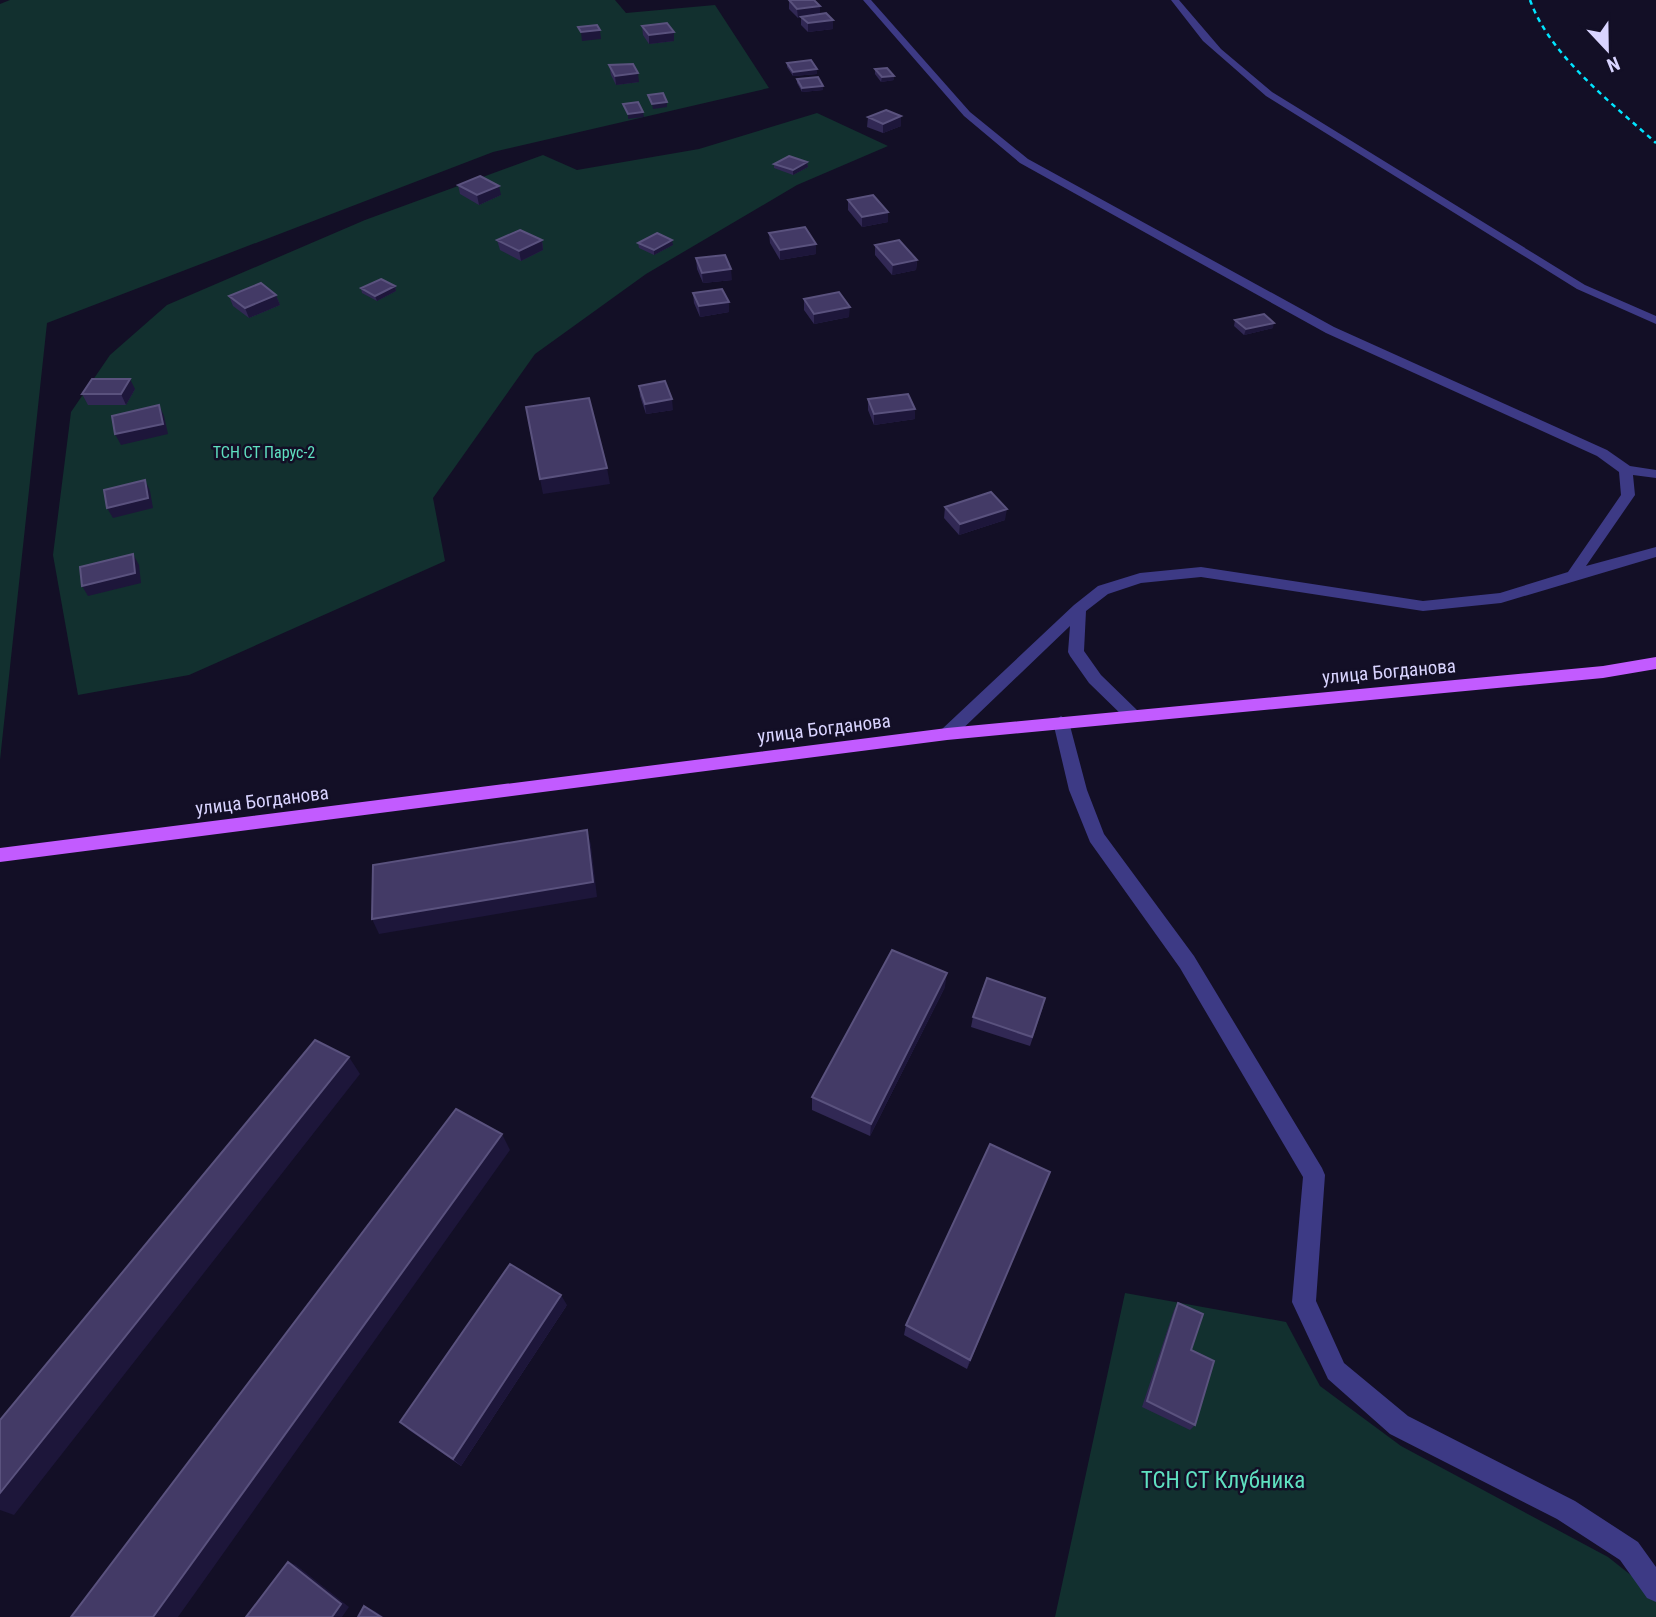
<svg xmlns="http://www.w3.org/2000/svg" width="1656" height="1617" font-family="'Roboto Condensed',sans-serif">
  <rect width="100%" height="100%" fill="#130f26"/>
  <path fill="#12302f" d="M10 0H615L626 13 715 5 769 88 493 152 47 323 0 760V4Z
    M817 113 888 146 797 185 646 274 535 354 433 498 445 561 189 675 78 695 53 555 71 412 110 355 167 305 365 220 543 155 577 170 699 149Z
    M1125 1293 1286 1322 1320 1386 1401 1446 1608 1557 1656 1595V1617H1055Z"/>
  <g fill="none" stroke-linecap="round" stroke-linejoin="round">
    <path fill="#3d3a85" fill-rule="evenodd" d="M863 0H871L970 112 1028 159 1334 327 1607 450 1630 466 1656 470V478L1633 475 1635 495 1586 566 1656 547V557L1501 603 1423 611 1201 577 1141 583 1108 594 1086 611 1084 651 1101 675 1139 712 1141 716 1139 720H1127L1089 683 1070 656 1068 652 1070 626 953 738H941L939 734 941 730 1074 605 1098 586 1140 573 1201 567 1423 601 1500 593 1568 572 1621 495 1619 472 1597 456 1326 333 1020 163 964 116Z
      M1171 0H1179L1221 49 1272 92 1585 285 1656 316V324L1577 289 1266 96 1203 41Z
      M1061 716 1069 722 1087 790 1104 834 1194 956 1322 1168 1325 1175 1316 1301 1344 1363 1408 1416 1575 1501 1638 1542 1656 1567V1602L1647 1598 1620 1560 1557 1519 1390 1434 1328 1379 1292 1302 1303 1177 1180 968 1090 842 1069 790 1053 722Z"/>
    <path fill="#c25bff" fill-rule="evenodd" d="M1656 657V669L1603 678 947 740 0 862V848L947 728 1603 666Z"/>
    <path stroke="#00e5ff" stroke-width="2.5" stroke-dasharray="5 4.5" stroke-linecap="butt" d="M1530 0C1550 56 1613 104 1656 143"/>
  </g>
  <path fill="#312854" d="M789 0 820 6V14L833 29 808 32 801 25V17L798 18 789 9Z
    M642 26 674 41 649 44 643 35Z
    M787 63 817 74 793 76 787 67Z
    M609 65 639 82 616 85 611 75Z
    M875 69 894 80 881 82 875 74Z
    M797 79 823 90 802 92 797 83Z
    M901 116V126L883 133 867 127 868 117Z
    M807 162 808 167 793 175 774 168V164Z
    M458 185 501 195 479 205 460 194Z
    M848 200 888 222 862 227 848 210Z
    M769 233 816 254 780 260 770 243Z
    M497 240H542L543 250 521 261 500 250Z
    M638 243 673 245 654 255 639 248Z
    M875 245 917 260 916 270 892 275 875 255Z
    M696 258 732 280 703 283 697 269Z
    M395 286 396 291 377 301 362 293 361 288Z
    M693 293 729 312 700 317 694 303Z
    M276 295 280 305 249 318 233 306 229 296Z
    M804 299 849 317 814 324 804 310Z
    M1235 320 1273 328 1244 335 1234 326Z
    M639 386 673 410 646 414 640 396Z
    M135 389 126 405H88L82 394Z
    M868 399 915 419 874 425 868 410Z
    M945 507 1005 520 959 535 944 518Z
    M945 987 870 1136 812 1110V1097Z
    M1043 1007 1030 1046 971 1027 973 1017Z
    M1050 1172 967 1369 904 1335 906 1325Z
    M1178 1303 1195 1425 1190 1430 1142 1407 1174 1310Z
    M567 1305 461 1466 409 1430 400 1422Z"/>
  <path fill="#1d163a" d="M820 6V14L798 18 797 9Z
    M833 20V29L808 32V23Z
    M600 30 601 39 582 41 581 32Z
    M674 32V41L649 44V35Z
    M817 69V74L793 76V72Z
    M638 73 639 82 616 85 615 76Z
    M894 76V80L881 82 882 77Z
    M823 86V90L802 92V88Z
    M667 102V107L653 109 652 104Z
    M643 112 644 117 628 119V114Z
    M901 116V126L883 133V124Z
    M807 162 808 167 793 175V170Z
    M499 186 501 195 479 205 477 195Z
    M888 212V222L862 227V217Z
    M542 240 543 250 521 261 519 251Z
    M672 240 673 245 654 255V250Z
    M816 244V254L780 260V250Z
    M917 260 916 270 892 275 893 265Z
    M731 269 732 280 703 283 702 273Z
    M395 286 396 291 377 301 375 296Z
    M276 295 280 305 249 318 245 308Z
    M729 302V312L700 317 699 306Z
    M850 307 849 317 814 324V314Z
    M1274 323 1273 328 1244 335 1246 329Z
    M130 379 135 389 126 405 121 394Z
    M672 399 673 410 646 414 645 404Z
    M159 405 164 416 168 434 121 445 115 434Z
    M915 409V419L874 425V414Z
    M607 468 610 484 543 494 540 479Z
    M145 480 150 491 153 508 113 518 107 508Z
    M1007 509 1005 520 959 535 960 524Z
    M133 554 139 565 141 583 88 596 82 586Z
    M587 830 591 845 597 897 379 934 372 919Z
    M947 973 945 987 870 1136 871 1124Z
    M349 1057 360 1074 14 1515 0 1510V1493Z
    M502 1134 510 1150 178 1617H153Z
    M1050 1172 1045 1184 967 1369 970 1360Z
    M561 1295 567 1305 461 1466 453 1459Z
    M288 1562 296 1565 349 1607 342 1617H332Z
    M364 1606 375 1611 384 1617H381Z"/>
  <path fill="#433a66" stroke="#5a527e" stroke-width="2" d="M789 0H814L820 6 797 9Z
    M826 13 833 20 808 23 801 17Z
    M667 23 674 32 649 35 642 26Z
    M597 25 600 30 581 32 578 27Z
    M811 60 817 69 793 72 787 63Z
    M633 64 638 73 615 76 609 65Z
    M887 68 894 76 882 77 875 69Z
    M818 77 823 86 802 88 797 79Z
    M663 93 667 102 652 104 648 95Z
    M638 102 643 112 628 114 623 104Z
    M886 110 901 116 883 124 868 117Z
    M789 156 807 162 793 170 774 164Z
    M480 176 499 186 477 195 458 185Z
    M873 195 888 212 862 217 848 200Z
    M805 227 816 244 780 250 769 233Z
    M520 230 542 240 519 251 497 240Z
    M657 233 672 240 654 250 638 243Z
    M899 240 917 260 893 265 875 245Z
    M725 255 731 269 702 273 696 258Z
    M381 279 395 286 375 296 361 288Z
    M261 283 276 295 245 308 229 296Z
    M722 289 729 302 699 306 693 293Z
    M839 292 850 307 814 314 804 299Z
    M1264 314 1274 323 1246 329 1235 320Z
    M92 379H130L121 394H82Z
    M665 381 672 399 645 404 639 386Z
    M908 394 915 409 874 414 868 399Z
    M589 398 607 468 540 479 526 407Z
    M159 405 163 424 115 434 112 416Z
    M145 480 148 498 107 508 104 490Z
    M991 492 1007 509 960 524 945 507Z
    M133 554 135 573 82 586 80 567Z
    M587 830 593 882 372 919 373 865Z
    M892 950 947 973 871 1124 812 1097Z
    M987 978 1045 998 1032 1037 973 1017Z
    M315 1040 349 1057 0 1493V1420Z
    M456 1109 502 1134 153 1617H71Z
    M990 1144 1050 1172 970 1360 906 1325Z
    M510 1264 561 1295 453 1459 400 1422Z
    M1178 1303 1203 1314 1191 1350 1214 1361 1195 1425 1147 1401Z
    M288 1562 341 1604 332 1617H246Z
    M364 1606 381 1617H358Z"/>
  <g text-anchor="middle" stroke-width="5" stroke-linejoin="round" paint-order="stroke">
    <g font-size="16" fill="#5fe0c0" stroke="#130f26">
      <text x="264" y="458">ТСН СТ Парус-2</text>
    </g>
    <g font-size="19" fill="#d9d4ff" stroke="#130f26">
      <text transform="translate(1389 671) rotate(-5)" y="7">улица Богданова</text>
      <text transform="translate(824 728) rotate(-7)" y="7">улица Богданова</text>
      <text transform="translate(262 800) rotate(-7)" y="7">улица Богданова</text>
    </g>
    <g font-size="23" fill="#5fe0c0" stroke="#130f26">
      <text x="1223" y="1488">ТСН СТ Клубника</text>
    </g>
  </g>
  <g transform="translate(1607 49) rotate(158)" stroke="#130f26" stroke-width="5" paint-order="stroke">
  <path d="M0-5L12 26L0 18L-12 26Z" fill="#d9d4ff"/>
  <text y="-10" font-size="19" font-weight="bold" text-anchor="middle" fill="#d9d4ff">N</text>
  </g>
</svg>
